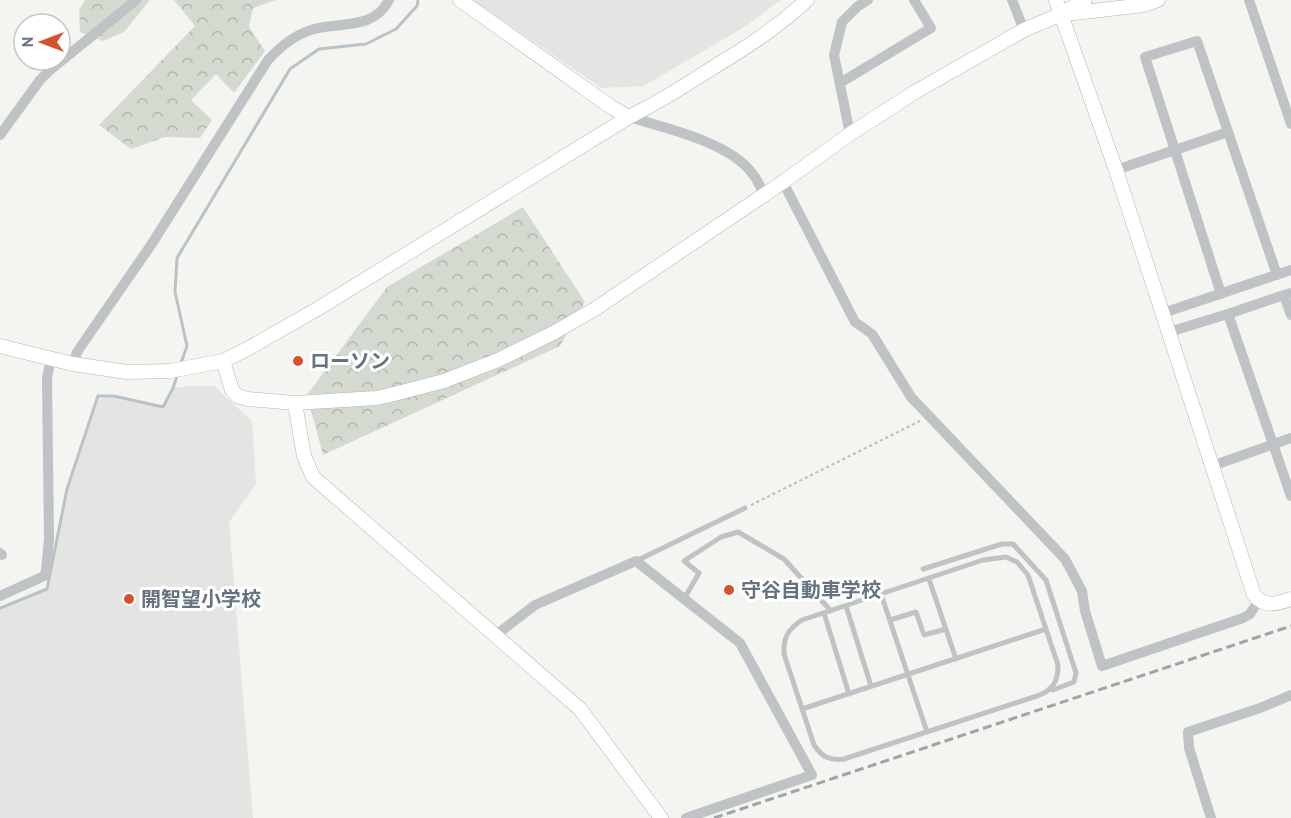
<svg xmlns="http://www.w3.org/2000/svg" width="1291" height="818" font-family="'PT Sans','Noto Sans JP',sans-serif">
  <defs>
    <pattern id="forest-crowns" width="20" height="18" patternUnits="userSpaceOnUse" patternTransform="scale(1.5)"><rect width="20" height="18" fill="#d5dad1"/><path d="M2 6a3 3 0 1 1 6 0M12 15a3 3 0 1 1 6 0" fill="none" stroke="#b0b5af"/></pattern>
  </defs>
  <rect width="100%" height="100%" fill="#f4f4f0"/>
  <path fill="#e4e5e3" d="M473 0H781L746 26 644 86 601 88Z
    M189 386H214L252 421 256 484 229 522 253 818H0V608L47 589 67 487 99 399 114 396 163 407 173 388Z"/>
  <path fill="url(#forest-crowns)" d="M85 0H150L124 32 103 41 80 32 79 10Z
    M174 0H276L253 8 249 27 265 51 234 93 216 74 191 100 212 120 200 138 165 137 131 149 99 125 195 26Z
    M523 207 585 302 560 346 323 455 307 395 387 287Z"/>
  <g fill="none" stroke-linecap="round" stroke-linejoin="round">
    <path stroke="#b8c3c7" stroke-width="3" d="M181 363 187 346 175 292 177 258 290 69 319 49 366 44 396 29 417 6 418 0
      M0 608 47 589 67 489 98 396H114L163 407 173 388 178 373"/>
    <defs>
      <path id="secondary" d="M460 0 611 107 629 117
        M1056 0 1116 170 1254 595C1265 608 1276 604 1291 599
        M1066 14 1144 5 1158 0
        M0 346 73 364 127 372 170 371 223 361 249 348 319 308 629 117C657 103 683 87 709 70 744 49 777 28 807 0
        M223 361 232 390 237 396 248 399 295 403 377 398 394 394 444 381 498 360 553 333 595 309 783 182 850 134 915 92 1024 30 1061 14 1085 0
        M295 403 304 456 313 477 580 709 661 818"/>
    </defs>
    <use href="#secondary" stroke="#b2b6ba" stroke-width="15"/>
    <path stroke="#b9bbbd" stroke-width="2" stroke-dasharray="3 3" stroke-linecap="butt" d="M751 505 920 421"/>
    <path stroke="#bfc3c6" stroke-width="5" d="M1006 557 1017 562 1028 575 1058 665C1058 682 1053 690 1037 696L844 759C830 761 822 757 814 745L784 654C783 638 788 629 802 620L983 560Z
      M636 561 745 508
      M923 569 1002 544H1013L1046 580 1076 673 1074 682 1053 690
      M929 579 956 659
      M881 594 927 732
      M684 599 699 573 684 561 721 537 738 532 784 559 831 611
      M846 606 871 686
      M824 613 849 694
      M890 620 916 612 924 635 946 629
      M802 709 1046 629"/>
    <path stroke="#bfc3c6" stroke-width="10" d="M1012 0 1024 30
      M1249 0 1291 124
      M840 83 931 28 914 0
      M629 117C665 128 729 142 752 173 757 179 760 187 764 193
      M850 134 834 55 842 22 858 6 868 0
      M0 135 40 80 50 70 136 0
      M1116 170 1228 132
      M783 182 855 322 872 334 911 397 1065 559 1082 591 1085 611 1102 666 1243 618 1250 614 1259 600
      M1291 293 1284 295 1291 315
      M1221 294 1145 57 1197 41 1277 275
      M1163 313 1291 270
      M1228 314 1284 295
      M1169 332 1228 314 1291 496
      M73 364 77 352 151 245 268 60C281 46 294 35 314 29 340 22 374 30 389 0
      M1212 466 1291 438
      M0 553 2 555
      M0 596 44 576 46 571 49 539 47 378 51 359
      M496 635 535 605 636 561 740 643 812 775 686 818
      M1211 818 1189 748 1188 732 1260 708 1291 695"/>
    <use href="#secondary" stroke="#fff" stroke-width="14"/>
    <path stroke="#9ea4a9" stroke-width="3" stroke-dasharray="9 4.5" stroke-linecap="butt" d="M714 818 1291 626"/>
  </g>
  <g fill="#d9512a" stroke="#fff" stroke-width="2">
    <circle cx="298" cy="361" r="6"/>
    <circle cx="729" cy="590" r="6"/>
    <circle cx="129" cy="599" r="6"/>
  </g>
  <g text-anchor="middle" stroke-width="6" stroke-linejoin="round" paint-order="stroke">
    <g font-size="20" font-weight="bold" fill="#64737f" stroke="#fff" text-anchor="start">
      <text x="310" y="368">ローソン</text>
      <text x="741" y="597">守谷自動車学校</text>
      <text x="141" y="606">開智望小学校</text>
    </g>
  </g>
  <g transform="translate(42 42) rotate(270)"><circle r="28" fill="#ffffff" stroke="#c1c7cc" stroke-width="1.5"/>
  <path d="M0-4.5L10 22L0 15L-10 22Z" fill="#d9512a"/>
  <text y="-9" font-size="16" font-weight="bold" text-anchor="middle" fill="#64737f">N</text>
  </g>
</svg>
